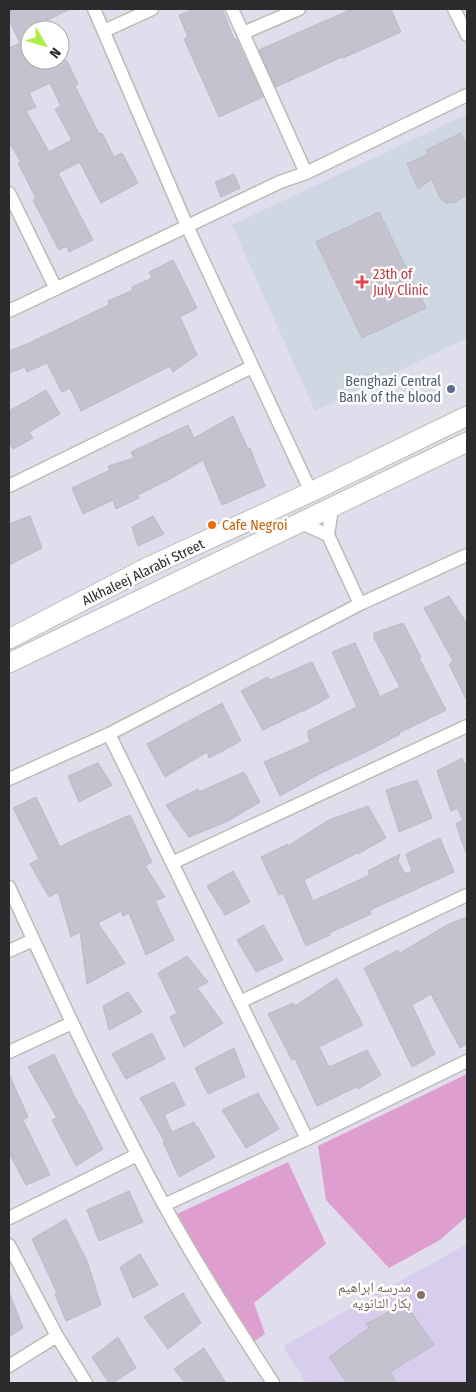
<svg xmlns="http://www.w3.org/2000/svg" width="476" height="1392" font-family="'Fira Sans Condensed','Noto Naskh Arabic',sans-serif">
  <rect width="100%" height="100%" fill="#e0deec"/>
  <path fill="#d6ceec" d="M467 1244V1383H306L283 1346Z"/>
  <path fill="#ced7e2" d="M467 114V338L315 411 232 225Z"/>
  <path fill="#df9ed0" d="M467 1074V1216L440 1240 389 1268 326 1200 318 1146Z
    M288 1162 326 1244 254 1303 265 1334 250 1344 177 1214Z"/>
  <path fill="#c4c2ce" stroke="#bbb8c7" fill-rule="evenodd" d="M9 9H70L46 21 51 30H30V60H65L66 62 67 61 78 84 75 86 99 134 102 133 114 157 122 153 138 183 101 203 80 163H78L58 173 93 240 69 252 67 246 59 250 33 200 36 198 18 163 21 162 9 142V48L20 43 9 20ZM50 83 61 106 55 109 72 140 49 152 26 111 36 107 29 93Z
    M195 9H222L234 39H236L263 97 219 117 184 39 188 37 179 15Z
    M352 9H391L401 32 343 58 342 57 276 87 259 50Z
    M461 133 467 145V195L455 202 446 203 440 198 432 179 418 189 407 164 428 154 426 150Z
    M234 174 240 188 221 197 215 182Z
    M379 212 426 308 362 338 316 242Z
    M173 260 197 308 180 317 197 355 173 372 170 366 81 411 70 388 62 392 47 363 27 372 25 367 9 373V351L27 344 109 305 108 301 133 290 132 287 152 278 149 272Z
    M46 390 60 414 29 432 33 438 13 449 9 441V411Z
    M233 416 248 449 250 448 265 486 222 505 203 460 170 479 138 495 139 498 116 509 113 500 83 514 72 488 110 470 108 466 134 458 131 452 188 425 194 438Z
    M30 516 42 548 9 565V524Z
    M153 516 164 534 138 546 132 527Z
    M449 596 467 624V701L449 664 453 661 424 608Z
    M403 623 421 657 419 658 446 710 399 733 400 734 372 749 323 772 280 796 264 762 310 742 308 735V731L357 707 332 652 355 643 380 697 400 687 374 638V633Z
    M312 662 329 697 304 711V710L263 730 241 691 268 677 270 680Z
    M222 703 241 741 209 758 207 752 165 777 147 744Z
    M462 758 467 768V853H466L456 824 463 820 457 808 451 811 437 771Z
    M98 763 112 785 79 802 68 776Z
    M244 772 260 802 228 821 189 837 166 805 198 789 199 792Z
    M417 780 432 818 399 832 386 790Z
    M36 797 60 847 71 841 130 815 152 862 145 866 165 897 155 901 174 940 146 955 129 913 123 916 121 911 98 923 125 963 87 984 80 932 71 937 58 892 49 897 30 864 39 859 13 808Z
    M368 806 386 838 358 854 357 853 304 880 313 901 370 875 368 871 400 854 398 861 405 874 412 871 406 854 440 838 454 872 370 910 371 914 329 933 330 935 306 946 283 893 279 895 261 857 288 844V846L329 820Z
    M233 871 250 902 225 915 207 886Z
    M467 917V1044L460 1048 431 994 412 1005 435 1054 412 1067 364 968 398 950 400 953 447 925Z
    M263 925 283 960 256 972 237 940Z
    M187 956 208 982 197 988 223 1023 184 1047 170 1017 177 1013 158 973Z
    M337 978 363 1025 319 1047 329 1067 367 1050 381 1075 358 1089 356 1087 317 1106 295 1059 292 1060 268 1014 293 1003 295 1006Z
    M128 992 142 1012 109 1030 103 1006Z
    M152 1033 165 1059 126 1079 112 1054Z
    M234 1048 245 1077 208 1094 195 1068Z
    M54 1054 79 1106H81L103 1149 76 1166 52 1120 57 1118 28 1067Z
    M9 1074 28 1117 23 1120 50 1175 26 1185 9 1153Z
    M174 1082 185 1105 164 1115 172 1132 194 1122 196 1127 197 1126 215 1157 179 1177 163 1142H165L140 1098Z
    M258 1093 279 1129 246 1148 222 1110Z
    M129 1191 143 1222 99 1241 87 1210Z
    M66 1219 87 1261 101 1305 66 1321 55 1294 57 1293 32 1239Z
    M140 1254 158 1285 133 1298 120 1267Z
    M9 1292 23 1328 9 1337Z
    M183 1293 201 1323 168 1349 144 1317Z
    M405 1303 434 1345 390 1372 397 1383H347L329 1357 369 1328 366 1324Z
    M118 1337 136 1368 113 1383H109L92 1357Z
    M204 1348 226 1383H185L174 1369Z"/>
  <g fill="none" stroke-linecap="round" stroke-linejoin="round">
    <defs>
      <path id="street" d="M94 9 187 226 311 492
        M232 9 306 173
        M454 9 467 35
        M104 31 152 9
        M243 33 299 9
        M9 193 56 289
        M9 311 280 182 306 173 467 95
        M9 486 252 367
        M332 508 328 535 360 604
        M301 523 328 535
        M109 734 307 1139
        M9 779 109 734 360 604 467 555
        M172 863 467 726
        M9 887C58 993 107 1100 163 1203 197 1265 235 1324 273 1383
        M9 951 33 940
        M240 1002 467 895
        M9 1052 72 1023
        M164 1205 307 1139 467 1061
        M9 1218 137 1155
        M9 1245 57 1336 86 1383
        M9 1366 57 1336"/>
      <path id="secondary" d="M9 639 146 568 311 492 467 416
        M9 663 467 442"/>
    </defs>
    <use href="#street" stroke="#b9bdb1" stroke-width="15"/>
    <use href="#secondary" stroke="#b9bdb1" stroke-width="21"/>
    <use href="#street" stroke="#fff" stroke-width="12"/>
    <use href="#secondary" stroke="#fff" stroke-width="19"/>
  </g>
  <path fill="#e0444e" stroke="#fff" stroke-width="2" d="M359.5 274.5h5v5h5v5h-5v5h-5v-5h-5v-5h5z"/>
  <circle fill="#5c6f8a" stroke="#fff" stroke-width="2" cx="451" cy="389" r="5"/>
  <circle fill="#e8710a" stroke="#fff" stroke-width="2" cx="212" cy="525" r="5"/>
  <circle fill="#8d6e63" stroke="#fff" stroke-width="2" cx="421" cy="1295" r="5"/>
  <g text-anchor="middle" stroke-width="5" stroke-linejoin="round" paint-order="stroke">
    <g font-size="14" fill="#be3a42" stroke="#fff" text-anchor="start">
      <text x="373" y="279">23th of<tspan x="373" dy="16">July Clinic</tspan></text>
    </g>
    <g font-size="14" fill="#4e5e75" stroke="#fff" text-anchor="end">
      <text x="441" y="386">Benghazi Central<tspan x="441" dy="16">Bank of the blood</tspan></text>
    </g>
    <g font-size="14" fill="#c56008" stroke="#fff" text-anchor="start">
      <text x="222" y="530">Cafe Negroi</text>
    </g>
    <g font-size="14" fill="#2b2b2b" stroke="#fff">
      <text transform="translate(143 572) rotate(-26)" y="5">Alkhaleej Alarabi Street</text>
    </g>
    <g font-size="14" fill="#785e54" stroke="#fff" text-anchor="end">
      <text x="411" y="1292">مدرسه ابراهيم<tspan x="411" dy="16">بكار الثانويه</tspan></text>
    </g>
  </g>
  <rect width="476" height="1392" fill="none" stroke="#2b2b2b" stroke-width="20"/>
  <g transform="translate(45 45) rotate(128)"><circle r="24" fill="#ffffff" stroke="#aaaaaa"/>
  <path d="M0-4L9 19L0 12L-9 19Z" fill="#afee49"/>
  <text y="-8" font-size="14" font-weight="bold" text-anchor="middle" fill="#2b2b2b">N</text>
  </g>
</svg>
